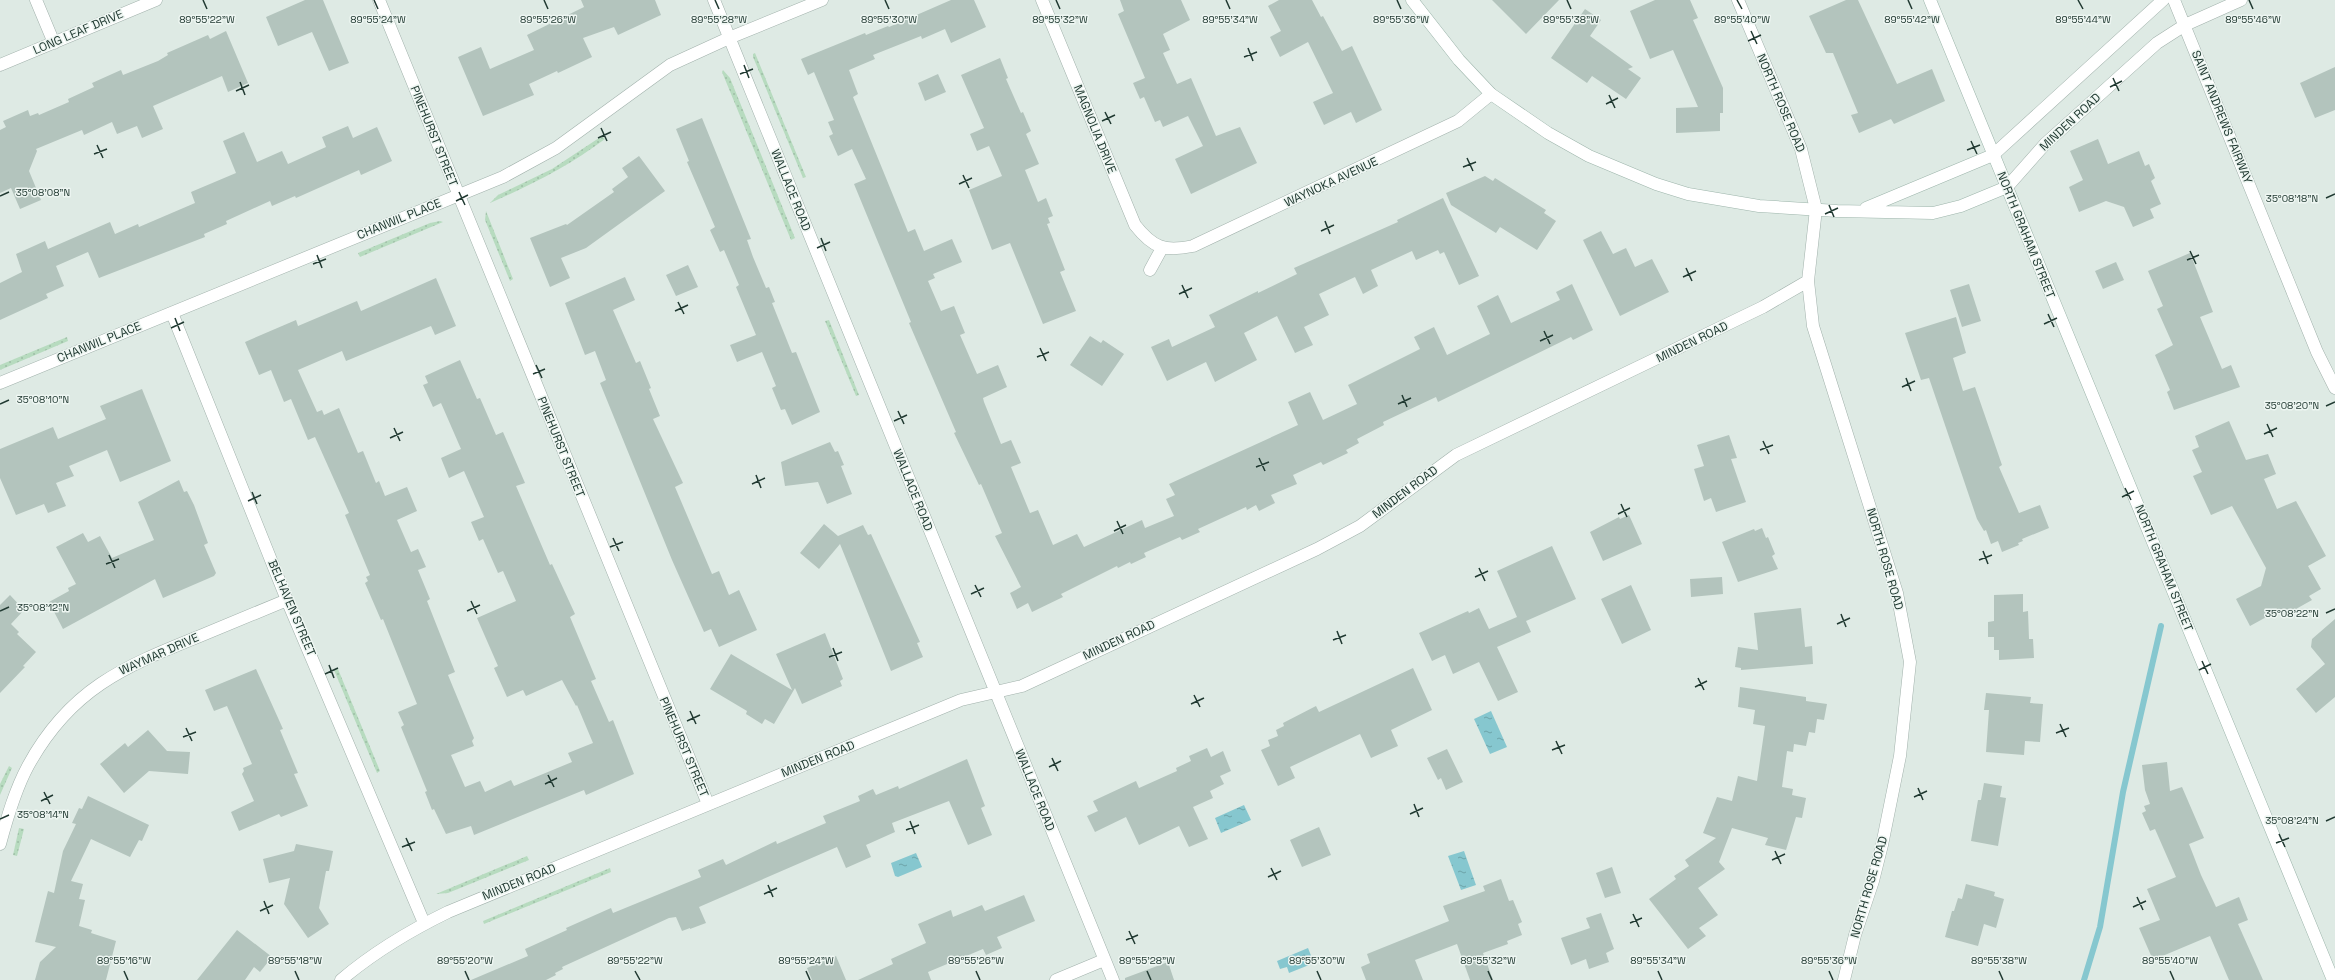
<svg xmlns="http://www.w3.org/2000/svg" width="2335" height="980" font-family="'Space Grotesk',sans-serif">
  <defs>
    <pattern id="grass-dots" width="8" height="8" patternUnits="userSpaceOnUse"><rect width="8" height="8" fill="#b7dbbf"/><path d="M2 2h.1M6 6h.1" fill="none" stroke="#9dbda5" stroke-width="1.8" stroke-linecap="round"/></pattern>
    <pattern id="water-ripples" width="26" height="14" patternUnits="userSpaceOnUse"><rect width="26" height="14" fill="#86c7cf"/><path d="M2 4q2-2 4 0t4 0M15 11q2-2 4 0t4 0" fill="none" stroke="#6da3a9"/></pattern>
  </defs>
  <rect width="100%" height="100%" fill="#deeae4"/>
  <path fill="url(#grass-dots)" d="M755 53 806 177 803 178 753 57V54Z
    M723 70 730 78 795 238 791 240 722 72Z
    M602 136 605 139C569 166 531 185 490 203L498 195 552 169Z
    M486 211 513 279 510 281 485 220Z
    M440 221 443 222 360 257 358 253 430 223Z
    M829 320 859 395 856 396 825 321Z
    M67 337 68 341 0 370V365Z
    M338 669 380 771 377 773 334 670Z
    M9 766 12 768 0 795V784Z
    M19 828 24 829 17 856 13 855Z
    M527 856 529 860 448 893 436 894Z
    M610 868 611 872 484 924 483 921Z"/>
  <path fill="url(#water-ripples)" d="M1491 711 1507 747 1490 754 1474 719Z
    M1244 805 1251 820 1221 833 1215 818Z
    M1464 851 1476 885 1461 890 1448 856Z
    M916 853 922 867 898 877 895 876 891 863Z
    M1308 948 1314 963 1289 973 1287 967 1280 969 1277 961Z"/>
  <g fill="none" stroke-linecap="round" stroke-linejoin="round">
    <path stroke="#86c7cf" stroke-width="6" d="M2084 980 2100 927 2123 792 2161 626"/>
  </g>
  <path fill="#b3c4bd" d="M305 0H323L349 63 329 71 312 32 278 46 266 17Z
    M581 0H655L661 15 618 35 614 27 583 38 592 57 558 73 557 71 529 84 534 95 483 116 458 57 481 47 490 69 534 50 527 35 584 7Z
    M951 0H974L986 27 951 43 945 29 922 39 921 36 873 55 875 59 849 70 858 94 853 97 908 232 915 229 924 251 952 239 962 262 933 274 935 278 928 281 941 311 954 306 965 333 960 335 977 374 998 365 1007 387 983 398 984 402 1001 444 1011 440 1021 463 1011 467 1030 513 1038 510 1053 545 1077 534 1084 547 1142 520 1145 528 1174 516 1166 499 1175 495 1169 484 1298 425 1288 402 1310 392 1323 420 1357 404 1348 385 1420 349 1414 337 1434 327 1447 355 1490 334 1477 306 1498 295 1511 323 1560 300 1556 292 1572 284 1593 330 1573 340 1571 337 1438 402 1436 397 1383 422 1384 425 1357 439 1359 443 1346 450 1348 453 1323 465 1321 462 1293 475 1297 484 1271 495 1275 503 1259 511 1256 505 1247 510 1246 507 1198 529 1200 532 1182 540 1180 537 1144 553 1146 557 1131 564 1130 562 1118 568 1117 566 1061 594 1063 597 1032 612 1028 603 1017 609 1010 593 1021 587 995 536 1002 533 981 484 979 485 954 433 956 432 909 323 911 322 854 184 866 179 852 149 838 156 829 136 833 134 828 122 834 120 814 72 808 75 801 59 865 33 866 35 888 26 889 27Z
    M1120 0H1181L1190 20 1163 34 1170 50 1163 53 1177 84 1191 78 1216 136 1240 127 1257 163 1191 194 1175 159 1203 146 1188 116 1163 127 1160 120 1155 122 1144 97 1140 99 1133 83 1145 78 1118 14 1124 11Z
    M1279 0H1312L1321 17 1323 16 1342 51 1352 46 1382 110 1356 123 1351 112 1324 125 1313 102 1333 93 1308 42 1280 57 1270 37 1281 31 1268 6Z
    M1492 0H1559L1526 34Z
    M1655 0H1690L1698 18 1693 20 1723 88V113H1720V131L1676 133V108L1698 107 1673 50 1650 59 1630 11Z
    M1846 0H1858L1897 84 1932 69 1945 101 1894 124 1891 119 1859 133 1851 115 1858 113 1833 53H1826L1809 16Z
    M1585 9 1601 20 1590 36 1633 67 1628 69 1641 78 1626 99 1592 76 1587 83 1551 58Z
    M226 31 248 83 228 92 222 76 153 106 163 129 142 138 137 126 117 134 112 122 84 135 82 130 36 149 37 151 29 171 41 200 20 209 11 188 0 193V130L6 127 3 121 28 110 30 116 38 113 39 115 69 102 68 99 94 87 92 83 121 70 123 75 158 61 168 55 167 53 208 35 210 39Z
    M1000 58 1008 78 1006 79 1021 113 1023 112 1031 131 1026 134 1039 164 1025 170 1038 202 1046 198 1053 216 1048 218 1050 223 1047 224 1065 270 1060 272 1076 311 1043 324 1010 243 992 250 969 190 1002 176 989 146 977 151 970 134 984 128 961 75Z
    M2335 67V110L2315 118 2300 83Z
    M938 74 946 92 925 101 918 83Z
    M702 118 751 239 747 240 753 257 766 288 769 287 775 302 772 303 792 353 796 352 820 412 792 425 785 409 781 410 772 388 776 386 762 352 737 362 730 345 756 335 736 287 739 285 724 250 720 252 710 230 715 227 687 162 689 161 676 129Z
    M348 126 353 138 377 127 392 161 361 175 359 170 296 198 295 196 272 206 270 201 226 221 227 224 204 234 205 237 99 278 88 252 56 266 64 286 46 294 48 298 0 320V283L22 272 16 254 45 241 48 249 110 222 115 234 138 224 139 227 195 203 191 192 236 173 223 141 244 132 257 162 282 151 288 164 326 147 322 137Z
    M2098 139 2108 164 2139 151 2145 166 2149 164 2155 178 2151 181 2161 204 2150 209 2154 218 2133 227 2124 207 2106 201 2079 212 2069 187 2083 180 2070 151Z
    M639 156 665 191 586 248 561 258 570 278 550 287 530 238 566 224 567 225 614 192 612 189 628 177 622 168Z
    M1485 176 1493 181 1495 178 1546 210 1544 213 1556 221 1537 250 1500 227 1496 233 1451 205 1446 193Z
    M1443 198 1479 276 1459 285 1444 252 1440 254 1438 250 1416 260 1412 251 1371 270 1378 286 1363 294 1355 277 1319 294 1329 315 1304 327 1313 345 1295 353 1277 316 1244 333 1257 360 1215 382 1206 362 1167 381 1151 347 1169 339 1172 347 1215 327 1209 315 1258 291V293L1297 274 1294 268 1398 222 1397 220Z
    M1601 231 1613 254 1626 248 1635 267 1652 259 1669 292 1620 316 1583 240Z
    M2190 253 2213 312 2200 317 2222 369 2231 365 2240 387 2174 410 2167 392 2170 390 2155 355 2173 345 2157 309 2163 306 2148 271Z
    M2116 262 2124 280 2103 289 2095 271Z
    M688 265 698 287 676 296 666 275Z
    M625 277 635 300 613 310 636 363 640 361 651 388 649 389 660 416 653 419 683 483 675 487 712 574 719 571 729 595 739 590 757 630 719 647 711 629 704 632 672 560 600 383 606 380 595 351 585 355 565 303Z
    M436 278 456 326 435 335 431 326 346 361 342 351 298 370 317 412 322 410 324 415 339 408 358 453 363 451 376 483 379 481 385 496 407 487 417 511 397 520 411 552 418 549 426 567 418 570 430 599 427 601 455 672 448 675 474 738 472 741 474 746 451 755 465 787 480 781 485 792 511 780 514 786 572 762 568 753 593 743 577 705 576 706 562 680 526 696 523 690 507 697 494 668 498 666 477 618 516 601 503 571 498 573 483 539 479 541 471 522 484 517 464 471 449 478 441 458 461 449 441 403 433 407 423 385 428 383 425 376 460 360 477 399 480 398 496 435 503 432 525 483 516 486 550 565 552 564 575 614 570 617 596 679 591 681 609 722 613 720 634 774 586 795 584 790 474 835 471 826 446 834 434 809 432 810 425 792 427 791 401 727 404 725 398 712 417 704 383 619 381 620 365 583 368 581 366 577 370 575 345 515 349 513 315 437 308 440 291 399 284 402 271 370 259 375 245 342 296 320 298 326 357 301 361 311Z
    M1969 284 1981 321 1962 327 1950 290Z
    M1956 317 1966 353 1953 358 1963 391 1975 387 2002 465 1999 467 2019 513 2040 505 2049 528 2022 539 2023 541 2018 543 2019 545 2002 552 1998 541 1991 544 1986 530 1984 531 1977 519 1929 378 1921 380 1905 333Z
    M1090 336 1101 343 1103 340 1124 354 1102 386 1070 365Z
    M142 389 171 461 120 482 107 450 69 466 74 476 56 483 66 506 48 513 44 504 16 515 0 478V449L53 427 58 439 106 419 100 406Z
    M2229 421 2246 460 2268 454 2276 474 2264 479 2277 509 2296 501 2326 556 2308 566 2321 589 2309 596 2312 600 2287 614 2284 609H2281L2250 626 2236 599 2261 586 2266 568 2232 506 2211 515 2193 476 2202 472 2192 450 2199 447 2195 436Z
    M1729 435 1737 458 1731 459 1746 502 1716 512 1711 498 1704 501 1694 469 1704 466 1697 445Z
    M830 442 835 452 838 451 844 465 841 466 852 494 827 504 818 482 785 486 781 462Z
    M179 480 184 492 187 491 194 505 208 543 204 545 216 573 214 576 163 598 155 579 63 629 49 602 69 591 68 588 76 584 56 547 83 533 88 542 100 536 112 558 154 540 138 502Z
    M1629 515 1642 544 1603 561 1590 532 1619 517 1620 519Z
    M824 524 838 536 863 525 868 535 871 534 920 642 917 643 923 657 891 671 840 544 819 569 800 553Z
    M1762 528 1766 538 1768 537 1775 554 1772 556 1778 569 1738 582 1722 542 1754 529 1755 531Z
    M1552 546 1576 599 1526 621 1531 632 1497 647 1518 692 1498 701 1479 662 1453 674 1445 655 1432 661 1419 633 1468 611 1469 613 1479 608 1489 629 1517 617 1497 571Z
    M1722 577 1723 594 1691 597 1690 579Z
    M1631 585 1651 630 1622 644 1601 599Z
    M2023 594V612L2028 611 2029 639H2033L2034 658 1999 660V650H1994V637H1988V622L1994 621V595Z
    M10 595 24 610 11 624 19 632 17 634 36 652 23 666 25 667 0 693V605Z
    M1801 608 1805 647 1812 646 1813 664 1741 670V668L1735 667 1738 647 1758 650 1754 613Z
    M2335 619V697L2316 713 2296 689 2325 664 2311 647 2312 639Z
    M825 633 843 679 840 681 842 686 802 704 795 688 774 724 765 719 762 724 746 714 747 711 710 689 731 654 792 690 776 654Z
    M1413 668 1432 710 1391 730 1398 746 1371 758 1360 734 1290 767 1295 778 1278 786 1261 750 1270 746 1268 740 1278 736 1276 730 1284 726 1283 723 1316 706 1319 712Z
    M256 669 283 729 280 730 298 773 294 774 308 806 281 817 279 814 239 831 231 812 254 801 242 774 244 771 243 768 252 764 227 706 214 711 205 690Z
    M1740 687 1806 697V701L1827 704 1824 720 1817 719 1815 733 1809 732 1806 746 1794 744 1793 752 1787 751 1782 787 1793 789 1792 795 1806 798 1802 818 1796 817 1786 850 1765 845 1768 838 1732 828 1719 862 1725 869 1698 888 1718 915 1699 928 1706 936 1688 949 1649 899 1676 879 1674 876 1689 866 1685 860 1716 838 1703 833 1717 797 1732 801 1738 776 1757 781 1765 726 1753 724 1755 710 1738 707Z
    M1986 693 2031 697 2030 703 2043 704 2040 742 2025 741 2024 755 1986 752 1989 710H1984Z
    M148 730 167 751 190 752 188 774 149 771 124 793 100 764 125 743 128 747Z
    M1207 748 1211 757 1223 751 1231 771 1220 776 1224 784 1210 791 1213 798 1193 807 1208 839 1189 847 1179 826 1139 845 1126 817 1095 832 1087 816 1098 811 1093 801 1136 781 1139 788 1177 771 1176 768 1191 761 1189 756Z
    M1447 749 1463 782 1446 790 1441 778 1438 780 1427 758Z
    M967 759 985 806 981 808 992 835 968 845 949 801 892 823 895 832 866 845 871 857 846 868 837 847 699 907 706 923 690 929V928L682 931 676 917 669 918 562 967 563 969 555 973 556 975 546 980H471L528 956 525 949 567 930 566 928 611 908 613 913 701 877 698 870 723 859 726 865 776 841 777 844 826 823 823 816 860 801 858 796 873 789 876 795 898 786 899 789Z
    M2167 762 2170 791 2182 787 2204 838 2189 844 2201 875 2216 907 2239 897 2248 920 2238 924 2263 980H2229L2210 936 2153 960 2139 928 2160 920 2147 889 2176 877 2155 829 2150 831 2142 813 2146 811 2144 806 2150 804 2145 790 2142 765Z
    M1984 783 2002 786 2000 797 2006 798 1998 846 1971 841 1978 800H1981Z
    M88 796 149 825 142 841 139 840 130 857 91 839 71 881 83 884 79 899 85 900 79 926 92 930 91 933 116 941 106 980H35L40 962 56 947 35 942 48 891 54 893 63 851 76 824 72 823 79 808 82 809Z
    M1319 827 1331 855 1302 867 1290 840Z
    M296 844 333 851 329 871H326L319 908 329 924 308 938 284 904 290 878 269 883 263 859 294 851Z
    M1612 867 1621 893 1605 898 1596 873Z
    M1501 879 1509 901 1513 900 1522 922 1518 924 1522 935 1507 941 1508 944 1483 953 1493 980H1470L1457 944 1415 960 1423 980H1366L1361 967 1370 963 1367 954 1449 921 1443 906 1485 891 1483 886Z
    M1966 884 1995 892 1994 896 2004 899 1996 928 1984 924 1978 946 1945 937 1952 911H1954L1958 898 1962 899Z
    M1024 895 1035 921 997 937 1002 948 986 955 983 949 928 972 931 980H858L893 964 891 959 926 943 918 924 951 910 953 917 982 905 985 911Z
    M1601 913 1614 949 1606 953 1609 962 1589 969 1586 959 1571 965 1561 938 1590 928 1586 918Z
    M237 930 272 957 260 972 254 967 245 980H197Z
    M836 956 846 980H812L807 968Z
    M1168 962 1174 980H1125V978Z"/>
  <g fill="none" stroke-linecap="round" stroke-linejoin="round">
    <defs>
      <path id="street" d="M36 0 54 43
        M379 0 708 804
        M714 0 1113 980
        M1042 0 1135 225C1153 248 1165 252 1193 246L1458 121 1491 94
        M2174 0 2317 352 2335 388
        M0 65 156 0
        M1993 155 2163 0
        M2007 187 2045 144 2157 43 2185 25 2241 0
        M1150 270 1162 248
        M1808 281 1813 326 1897 593 1910 662 1900 756 1882 845 1873 881 1855 935 1844 980
        M172 313 287 600 424 923
        M0 383 503 177 556 148 670 65 729 38 822 0
        M0 844C7 818 15 790 28 766 70 689 123 667 200 636 229 624 258 612 287 600
        M341 980C374 952 409 931 448 912L961 700 1022 686 1317 549 1360 526 1456 455 1763 307 1808 281 1816 209 1801 149 1738 0
        M1056 980 1104 960"/>
      <path id="secondary" d="M1412 0 1459 60 1491 94 1548 133 1589 156 1656 184 1688 194 1759 206 1837 211 1933 213 1961 206 2007 187
        M1930 0 2333 980
        M1866 208 1993 155"/>
    </defs>
    <use href="#street" stroke="#a1b1ab" stroke-width="13"/>
    <use href="#secondary" stroke="#9db5ab" stroke-width="13"/>
    <use href="#street" stroke="#fff" stroke-width="12"/>
    <use href="#secondary" stroke="#fff" stroke-width="12"/>
  </g>
  <path fill="none" stroke="#203931" stroke-width="1.5" d="M203 0 207 9M374 0 378 9M544 0 548 9M715 0 719 9M885 0 889 9M1056 0 1060 9M1226 0 1230 9M1397 0 1401 9M1567 0 1571 9M1737 0 1742 9M1908 0 1912 9M2078 0 2083 9M2249 0 2253 9M1751 31 1757 44M1748 41 1761 35M1248 48 1253 61M1244 57 1257 52M744 65 749 78M740 74 753 69M2113 78 2119 91M240 82 245 95M2110 87 2122 81M236 91 249 85M1609 95 1615 108M1606 104 1618 98M1105 112 1111 124M1102 121 1115 115M601 128 607 141M598 138 611 132M1971 141 1977 154M97 145 103 158M1967 150 1980 145M94 154 107 149M1467 158 1473 171M1463 167 1476 162M963 175 969 188M959 184 972 178M459 192 465 205M0 196 9 192M2326 198 2335 194M456 201 468 195M1829 205 1834 217M1825 214 1838 208M1325 221 1330 234M1321 231 1334 225M821 238 826 251M817 248 830 242M2190 251 2196 264M317 255 322 268M2187 260 2199 255M313 264 326 259M1686 268 1692 281M1683 277 1696 271M1182 285 1188 298M1179 294 1192 288M678 302 684 314M675 311 688 305M2048 314 2054 327M175 318 180 331M2044 324 2057 318M171 328 184 322M1544 331 1550 344M1540 341 1553 335M1040 348 1046 361M1037 357 1049 352M536 365 542 378M533 374 545 369M1906 378 1911 391M1902 387 1915 381M1402 395 1407 407M0 404 9 400M1398 404 1411 398M2326 406 2335 402M898 411 904 424M894 421 907 415M2267 424 2273 437M394 428 400 441M2264 434 2277 428M390 438 403 432M1763 441 1769 454M1760 450 1773 445M1259 458 1265 471M1256 467 1269 462M756 475 761 488M752 484 765 478M2125 488 2131 500M252 492 257 504M2122 497 2134 491M248 501 261 495M1621 504 1627 517M1618 514 1630 508M1117 521 1123 534M1114 531 1126 525M613 538 619 551M610 547 623 542M1983 551 1988 564M109 555 115 568M1979 560 1992 555M106 564 119 559M1479 568 1485 581M1475 577 1488 571M975 585 981 597M971 594 984 588M471 601 477 614M0 611 9 607M467 611 480 605M2326 613 2335 609M1841 614 1846 627M1837 624 1850 618M1337 631 1342 644M1333 640 1346 635M833 648 838 661M829 657 842 652M2202 661 2208 674M329 665 334 678M2199 670 2211 664M325 674 338 668M1698 678 1704 690M1695 687 1707 681M1194 695 1200 707M1191 704 1204 698M690 711 696 724M687 721 700 715M2060 724 2066 737M186 728 192 741M2056 733 2069 728M183 737 196 732M1556 741 1562 754M1552 750 1565 745M1052 758 1058 771M1049 767 1061 761M548 775 554 787M545 784 557 778M1918 788 1923 800M44 792 50 804M1914 797 1927 791M41 801 53 795M1414 804 1419 817M1410 814 1423 808M0 819 9 815M910 821 915 834M2326 821 2335 817M906 830 919 825M2279 834 2285 847M406 838 412 851M2276 843 2289 838M402 847 415 842M1775 851 1781 864M1772 860 1785 854M1271 868 1277 880M1268 877 1281 871M768 885 773 897M764 894 777 888M2137 897 2143 910M264 901 269 914M2133 907 2146 901M260 911 273 905M1633 914 1639 927M1630 923 1642 918M1129 931 1135 944M1126 940 1138 935M124 971 128 980M295 971 299 980M465 971 469 980M635 971 640 980M806 971 810 980M976 971 980 980M1147 971 1151 980M1317 971 1321 980M1488 971 1492 980M1658 971 1662 980M1829 971 1833 980M1999 971 2003 980M2170 971 2174 980"/>
  <g text-anchor="middle" stroke-width="3" stroke-linejoin="round" paint-order="stroke">
    <g font-size="12" fill="#203931" stroke="#eef6f2">
      <text transform="translate(78 32) rotate(-23)" y="4">LONG LEAF DRIVE</text>
      <text transform="translate(1781 103) rotate(67)" y="4">NORTH ROSE ROAD</text>
      <text transform="translate(2222 117) rotate(68)" y="4">SAINT ANDREWS FAIRWAY</text>
      <text transform="translate(2070 122) rotate(-43)" y="4">MINDEN ROAD</text>
      <text transform="translate(1095 129) rotate(68)" y="4">MAGNOLIA DRIVE</text>
      <text transform="translate(434 136) rotate(68)" y="4">PINEHURST STREET</text>
      <text transform="translate(1331 182) rotate(-25)" y="4">WAYNOKA AVENUE</text>
      <text transform="translate(791 190) rotate(68)" y="4">WALLACE ROAD</text>
      <text transform="translate(399 219) rotate(-22)" y="4">CHANWIL PLACE</text>
      <text transform="translate(2026 235) rotate(68)" y="4">NORTH GRAHAM STREET</text>
      <text transform="translate(99 342) rotate(-22)" y="4">CHANWIL PLACE</text>
      <text transform="translate(1692 342) rotate(-26)" y="4">MINDEN ROAD</text>
      <text transform="translate(561 447) rotate(68)" y="4">PINEHURST STREET</text>
      <text transform="translate(913 490) rotate(68)" y="4">WALLACE ROAD</text>
      <text transform="translate(1405 492) rotate(-37)" y="4">MINDEN ROAD</text>
      <text transform="translate(1885 559) rotate(74)" y="4">NORTH ROSE ROAD</text>
      <text transform="translate(2164 568) rotate(68)" y="4">NORTH GRAHAM STREET</text>
      <text transform="translate(292 608) rotate(67)" y="4">BELHAVEN STREET</text>
      <text transform="translate(1119 640) rotate(-25)" y="4">MINDEN ROAD</text>
      <text transform="translate(159 654) rotate(-24)" y="4">WAYMAR DRIVE</text>
      <text transform="translate(684 747) rotate(67)" y="4">PINEHURST STREET</text>
      <text transform="translate(818 759) rotate(-22)" y="4">MINDEN ROAD</text>
      <text transform="translate(1035 790) rotate(68)" y="4">WALLACE ROAD</text>
      <text transform="translate(519 882) rotate(-22)" y="4">MINDEN ROAD</text>
      <text transform="translate(1869 887) rotate(-74)" y="4">NORTH ROSE ROAD</text>
    </g>
  </g>
  <g font-size="10" text-anchor="middle" fill="#203931" stroke="#eef6f2" stroke-width="3" stroke-linejoin="round" paint-order="stroke">
    <text x="207" y="23">89°55'22"W</text>
    <text x="378" y="23">89°55'24"W</text>
    <text x="548" y="23">89°55'26"W</text>
    <text x="719" y="23">89°55'28"W</text>
    <text x="889" y="23">89°55'30"W</text>
    <text x="1060" y="23">89°55'32"W</text>
    <text x="1230" y="23">89°55'34"W</text>
    <text x="1401" y="23">89°55'36"W</text>
    <text x="1571" y="23">89°55'38"W</text>
    <text x="1742" y="23">89°55'40"W</text>
    <text x="1912" y="23">89°55'42"W</text>
    <text x="2083" y="23">89°55'44"W</text>
    <text x="2253" y="23">89°55'46"W</text>
    <text x="43" y="196">35°08'08"N</text>
    <text x="2292" y="202">35°08'18"N</text>
    <text x="43" y="403">35°08'10"N</text>
    <text x="2292" y="409">35°08'20"N</text>
    <text x="43" y="611">35°08'12"N</text>
    <text x="2292" y="617">35°08'22"N</text>
    <text x="43" y="818">35°08'14"N</text>
    <text x="2292" y="824">35°08'24"N</text>
    <text x="124" y="964">89°55'16"W</text>
    <text x="295" y="964">89°55'18"W</text>
    <text x="465" y="964">89°55'20"W</text>
    <text x="635" y="964">89°55'22"W</text>
    <text x="806" y="964">89°55'24"W</text>
    <text x="976" y="964">89°55'26"W</text>
    <text x="1147" y="964">89°55'28"W</text>
    <text x="1317" y="964">89°55'30"W</text>
    <text x="1488" y="964">89°55'32"W</text>
    <text x="1658" y="964">89°55'34"W</text>
    <text x="1829" y="964">89°55'36"W</text>
    <text x="1999" y="964">89°55'38"W</text>
    <text x="2170" y="964">89°55'40"W</text>
  </g>
</svg>
